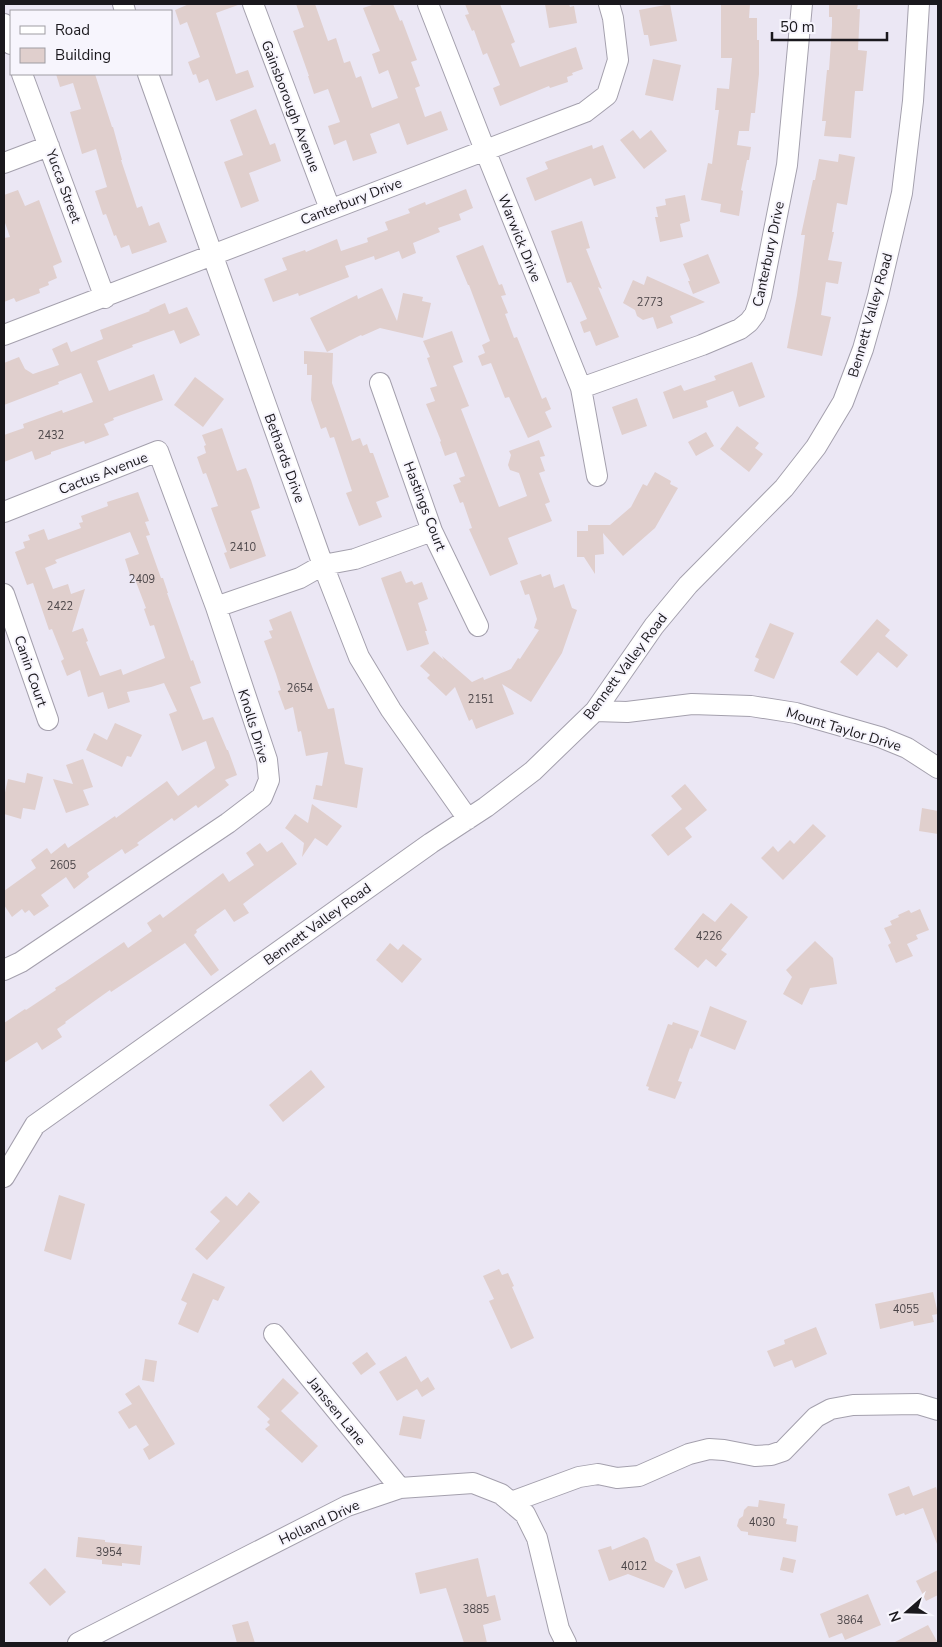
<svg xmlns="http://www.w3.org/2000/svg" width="942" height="1647" font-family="'Nunito Sans',sans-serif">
  <rect width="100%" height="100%" fill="#ebe7f4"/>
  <path fill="#e0cfcd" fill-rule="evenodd" d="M189 4H238V5L216 13 236 74 248 70 254 87 216 101 208 79 199 83 196 74 193 75 188 62 200 57 187 22 180 25 175 10Z
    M296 4H315L328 41 336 38 344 63 350 61 356 78 361 76 372 108 398 98 388 70 379 74 372 54 380 51 363 8 375 4H393L400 21 402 20 417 60 411 62 420 86 415 88 425 117 441 111 448 130 407 145 399 123 370 134 377 153 353 161 346 140 334 145 328 126 340 122 328 89 314 94 308 76H309L293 31 304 27Z
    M465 4H500L515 42 511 44 520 67 576 47 583 69 572 73 573 75 567 77 568 82 550 88 549 86 500 106 493 88 500 85 487 53 483 55 474 30 472 31 465 15 469 14Z
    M545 4H569L570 7 574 6 577 23 549 28Z
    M670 4 677 41 650 46 648 35H644L639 10Z
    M721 4H750L749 18H757V40H759V74L755 113H751L749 131H739L737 145 751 147 749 160H747L741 190 743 191 739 216 720 212 721 204 701 200 708 163 712 164 719 110H715L717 88 729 89 732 58H721Z
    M829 4H858L857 9H860L858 50 867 51 863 91H855L851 138 824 136 826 121H822L827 70H829L832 26V17H829Z
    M653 59 681 65 673 101 645 95Z
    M56 74H95L112 127H113L122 160H121L137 208 142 206 149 226 159 222 167 242 132 254 129 245 121 248 116 235 114 236 106 214 103 215 95 191 107 187 96 149 82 154 70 112 81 109 73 83 60 87Z
    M256 109 270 145 275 143 281 161 249 173 259 201 241 208 224 162 243 155 230 120Z
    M633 130 640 139 651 130 667 151 644 169 620 140Z
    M592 145 593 149 603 145 616 178 594 186 591 178 535 201 526 178 548 169 545 162Z
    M839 154 855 157 847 205 837 203 832 232H834L828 260 842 262 838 284 826 282 821 315 831 317 822 356 787 348 797 295 805 235H801L813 180H815L819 159 838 162Z
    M466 189 473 208 459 214 461 220 438 228 440 232 413 243 416 253 402 259 399 251 375 260 374 256 345 266 349 277 299 296 298 293 273 302 264 279 287 270 282 258 305 250 306 252 337 239 341 251 368 242 367 238 388 230 385 222 410 213 408 209 425 202 426 205Z
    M18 190 25 206 39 200 62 262 53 266 57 278 48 282 49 285 39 289 40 293 16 302 14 298 4 302V238L10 237 4 220V195Z
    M685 195 690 221 680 224 683 237 660 242 655 217H658L656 207 666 205 665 199Z
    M582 221 590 248 586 249 602 289 598 287 619 337 596 346 590 331 584 333 580 322 587 319 571 282 567 283 551 231Z
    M483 245 499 285 502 284 506 295 501 296 508 313 505 314 514 338 517 337 542 399 546 397 551 409 545 412 552 427 528 438 509 397 505 398 491 363 482 366 478 356 485 353 482 345 490 341 469 285H468L456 256Z
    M708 254 720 283 693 294 688 281H690L683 264Z
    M647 276 705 302 670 316 673 323 657 329 653 317 643 320 637 316 635 310 623 303 633 280 644 285Z
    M382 288 397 321 403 293 423 297 422 301 431 303 423 338 380 328 362 336 361 335 327 352 310 318 357 295 358 299Z
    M165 303 169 314 187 307 200 335 180 344 174 330 132 345 133 347 97 361 109 391 154 374 163 400 113 418 114 420 104 424 109 435 85 444 84 441 51 452V454L35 460 32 451 4 462V435L24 428 23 424 62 410 63 413 93 402 81 373 58 382 59 384 4 405V363L19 357 25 369 33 374 59 365 52 349 67 342 71 352 103 339 100 330 150 311 149 310Z
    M452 331 463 362 453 366 469 406 461 409 499 507 527 496 519 473 510 470 508 465 511 455 509 451 539 440 545 456 540 457 545 471 539 473 550 502 545 504 552 521 508 538 518 564 490 576 469 529 472 528 463 502 460 503 453 485 461 482 459 478 465 476 456 452 445 456 440 442 441 441 426 404 435 401 430 388 437 386 427 358 430 357 423 341Z
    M304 351 333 353 332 383 352 441 360 438 363 446 367 444 370 453H373L389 497 376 502 382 517 359 526 346 493 352 491 334 437 330 438 326 427 321 429 311 400 312 375H307V364H304Z
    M752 362 765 397 739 407 733 391 706 401 708 407 673 419 663 392 681 385 684 391 716 380 714 376Z
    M195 377 224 399 203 427 174 405Z
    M637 398 647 426 622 435 612 407Z
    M737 426 759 443 755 448 763 454 749 472 720 449Z
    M222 428 237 471 246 468 251 480 260 508 251 511 266 556 230 569 224 553 227 552 211 508 218 506 206 473 203 474 197 457 206 453 204 446 206 445 202 435Z
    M706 432 714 446 696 456 688 442Z
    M655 472 671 481 670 484 678 488 655 528 623 556 603 533 604 554 595 555V574L584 557H577V531H588V525H610L631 507 643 484 647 486Z
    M138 492 149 521 145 522 150 535 146 536 161 578H163L168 593H167L191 661 193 660 201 683 190 687 203 720 213 717 227 750H228L237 775 225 780 229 785 198 808 196 805 174 821 172 818 137 843 139 845 125 854 122 849 87 873 89 877 74 889 66 877 41 895 49 906 34 916 29 910 25 913 22 909 12 917 4 905V891L36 868 31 860 47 848 51 854 65 843 68 848 115 816 116 818 167 781 178 796 215 768 206 741 182 751 169 714 177 711 164 683 151 687 127 692 130 702 108 709 103 692 88 697 80 670 67 676 61 661 64 659 52 629 49 630 33 583 27 585 15 552 25 548 23 542 30 540 28 535 44 529 48 540 81 528 79 523 83 522 81 516 108 506 107 502ZM130 532 139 554 125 559 130 575 133 574 146 608 144 609 150 626 154 625 165 658 123 675 121 669 100 676 86 642 88 641 83 628 72 632 85 589 71 594 68 584 53 589 45 568 57 563 55 560Z
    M401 571 406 583 412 581 414 585 422 582 428 599 418 603 427 631H425L429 644 407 651 381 578Z
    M541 574 542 577 550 574 554 588 564 584 572 608 577 610 562 653 531 702 502 684 514 714 476 729 472 719 469 721 455 687 446 696 427 678 430 675 420 666 434 651 444 660 442 656 472 682 483 677 484 680 511 669 518 658 520 659 539 630 534 628 537 619 529 594 525 595 520 581Z
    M291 611 328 709 334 708 345 764 363 768 357 808 313 799 316 785 322 786 328 752 306 756 301 731 298 732 293 707 285 710 278 691 281 690 276 674 264 641 272 638 269 631 273 630 269 620Z
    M877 619 890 630 885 636 908 655 897 668 878 652 857 676 840 662Z
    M770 623 794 633 774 679 754 671 759 659 755 657Z
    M115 723 142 735 131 757 127 756 122 767 86 750 94 733 107 740Z
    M83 759 93 787 83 790 89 805 66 813 53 779 73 784 66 765Z
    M27 773 43 777 35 810 23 808 21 819 4 814V797L8 779 25 783Z
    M685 784 707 810 685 828 692 837 668 856 651 835 682 809 671 796Z
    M312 804 342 826 327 846 315 838 302 857 304 843 285 828 295 814 308 823Z
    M922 808 938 811V834L919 831Z
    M813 824 826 836 783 880 761 858 773 846 778 852 790 840 794 844Z
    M282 842 297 864 243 904 249 913 234 922 225 909 196 930 197 932 194 935 219 970 211 976 185 943 111 992 110 990 65 1022 66 1023 57 1029 62 1037 42 1050 37 1042 4 1063V1023L25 1009 26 1010 56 990 55 988 65 982 124 942 128 948 152 931 147 923 160 914 163 918 223 873 229 882 254 865 246 853 260 843 267 852Z
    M731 903 748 917 721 950 727 954 716 967 706 959 698 968 674 949 703 913 715 922Z
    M920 909 929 930 916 935 918 939 907 944 913 956 896 963 888 945 891 943 884 928 892 925 890 921 899 917 898 915 909 910 911 913Z
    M815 941 833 958 837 984 810 988 802 1005 783 994 792 977 786 970Z
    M390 943 398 950 403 944 422 959 402 983 376 960Z
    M710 1006 747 1021 735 1050 700 1036Z
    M673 1022 699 1031 692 1049 690 1048 678 1081 682 1082 675 1099 648 1090 649 1087 646 1086 668 1024 672 1025Z
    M311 1070 325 1087 283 1122 269 1105Z
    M249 1192 260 1202 207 1260 195 1249 220 1221 210 1212 226 1196 237 1206Z
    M59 1195 85 1204 71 1260 44 1251Z
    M499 1269 502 1275 508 1273 514 1286 512 1287 534 1338 511 1349 489 1301 494 1299 483 1276Z
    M193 1273 225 1287 218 1301 213 1299 198 1333 178 1324 187 1303 181 1300Z
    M933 1292 938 1314 932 1315 934 1322 914 1326 913 1321 880 1329 875 1304Z
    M816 1327 827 1354 795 1368 792 1360 774 1367 767 1351 785 1344 784 1340Z
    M367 1352 376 1364 361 1375 352 1363Z
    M406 1356 421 1382 428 1377 435 1389 422 1397 417 1389 397 1401 379 1372Z
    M145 1359 157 1361 154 1382 142 1380Z
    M283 1378 299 1393 281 1411 318 1446 302 1463 265 1429 270 1425 267 1422 270 1419 257 1407Z
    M139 1385 175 1444 149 1460 143 1449 149 1445 136 1425 129 1429 118 1412 132 1404 125 1394Z
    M403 1416 425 1420 421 1439 399 1435Z
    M909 1486 913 1496 936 1487 938 1494V1544H937L923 1508 905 1515 904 1513 896 1516 888 1494Z
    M759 1500 785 1504 783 1518 787 1519 786 1524 798 1526 796 1542 748 1535V1532L741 1531 737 1526 739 1519 743 1516 744 1510 748 1506 758 1507Z
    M78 1537 105 1540V1542L142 1546 140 1565 122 1563V1566L102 1564V1560L76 1557Z
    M644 1537 648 1540 655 1561 673 1571 664 1588 628 1574 609 1581 598 1550 611 1546 612 1550Z
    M700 1556 708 1580 685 1589 676 1564Z
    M783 1557 796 1560 793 1573 780 1570Z
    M478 1558 487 1597 495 1595 501 1620 483 1625 487 1643H464L446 1588 420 1594 415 1573Z
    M45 1568 66 1592 50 1606 29 1583Z
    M938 1570V1595L926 1601 916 1581Z
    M868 1594 881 1625 845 1640 842 1633 829 1638 820 1614Z
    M248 1621 255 1643H237L232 1625Z
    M928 1625 938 1643H893Z"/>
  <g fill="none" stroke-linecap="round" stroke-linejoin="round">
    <defs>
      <path id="minor" d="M123 4 125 11
        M253 4 330 209
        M428 4 485 150 581 388 597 476
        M4 24 11 44
        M22 74 105 298
        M148 74 323 565 359 657 391 710 468 819
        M4 163 49 146
        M4 335 585 112 607 95 618 60 613 18 609 4
        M380 383 432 531 478 626
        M581 388 702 345 740 329 749 322 755 314 761 296 787 165 802 4
        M4 512 158 451 216 607 267 760 269 780 262 797 228 823 21 962 4 970
        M4 594 48 720
        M216 607 300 578 323 565 355 559 432 531
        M595 711 627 712 692 704 751 706 796 713 880 737 907 748 938 768
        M4 1177 35 1125 431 843 486 807 533 771 595 711 654 626 688 585 784 488 816 447 843 402 863 349 878 296 902 193 913 101 919 4
        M274 1334 400 1488
        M511 1502 579 1477 598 1474 617 1478 639 1476 689 1454 709 1449 724 1450 755 1456 771 1455 783 1451 816 1417 831 1409 853 1405 918 1404 938 1410
        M78 1643 347 1506 400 1488 473 1483 501 1494 525 1514 537 1538 559 1629 566 1643"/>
    </defs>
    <use href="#minor" stroke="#a4a0ad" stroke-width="22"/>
    <use href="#minor" stroke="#fff" stroke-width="20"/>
  </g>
  <g text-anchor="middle" stroke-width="4" stroke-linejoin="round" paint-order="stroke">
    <g font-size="11" fill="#4c4649">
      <text x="650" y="306">2773</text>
      <text x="51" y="439">2432</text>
      <text x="243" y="551">2410</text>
      <text x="142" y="583">2409</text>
      <text x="60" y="610">2422</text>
      <text x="300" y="692">2654</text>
      <text x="481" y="703">2151</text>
      <text x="63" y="869">2605</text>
      <text x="709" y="940">4226</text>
      <text x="906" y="1313">4055</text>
      <text x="762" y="1526">4030</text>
      <text x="109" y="1556">3954</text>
      <text x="634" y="1570">4012</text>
      <text x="476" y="1613">3885</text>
      <text x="850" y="1624">3864</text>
    </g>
    <g font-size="14" fill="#1a181d" stroke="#f7f5fd">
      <text transform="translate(291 106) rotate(69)" y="5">Gainsborough Avenue</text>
      <text transform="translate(64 186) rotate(70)" y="5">Yucca Street</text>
      <text transform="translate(351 201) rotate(-21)" y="5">Canterbury Drive</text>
      <text transform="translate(520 238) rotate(68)" y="5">Warwick Drive</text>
      <text transform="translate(768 254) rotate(-78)" y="5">Canterbury Drive</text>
      <text transform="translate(870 315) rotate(-74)" y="5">Bennett Valley Road</text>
      <text transform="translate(285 458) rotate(70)" y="5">Bethards Drive</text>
      <text transform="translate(103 473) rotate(-21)" y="5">Cactus Avenue</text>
      <text transform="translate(425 506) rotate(69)" y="5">Hastings Court</text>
      <text transform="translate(625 666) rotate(-53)" y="5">Bennett Valley Road</text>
      <text transform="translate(31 671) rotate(71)" y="5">Canin Court</text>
      <text transform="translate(254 726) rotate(73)" y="5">Knolls Drive</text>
      <text transform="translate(844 729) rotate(17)" y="5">Mount Taylor Drive</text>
      <text transform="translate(317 924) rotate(-36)" y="5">Bennett Valley Road</text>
      <text transform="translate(337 1411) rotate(51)" y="5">Janssen Lane</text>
      <text transform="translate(319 1522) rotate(-25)" y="5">Holland Drive</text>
    </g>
  </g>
  <rect width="942" height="1647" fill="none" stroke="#1a181d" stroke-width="10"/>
  <rect x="10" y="10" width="162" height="65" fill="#f7f5fd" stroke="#9f9da3"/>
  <rect x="20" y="26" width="25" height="8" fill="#ffffff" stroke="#9f9da3"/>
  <text x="55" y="35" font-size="15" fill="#1a181d">Road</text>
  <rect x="20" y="48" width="25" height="15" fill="#e0cfcd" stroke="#9f9da3"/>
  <text x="55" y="60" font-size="15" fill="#1a181d">Building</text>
  <g transform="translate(907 1612) rotate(250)" stroke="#f7f5fd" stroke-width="4" paint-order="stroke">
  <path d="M0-4L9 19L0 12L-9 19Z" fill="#1a181d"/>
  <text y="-8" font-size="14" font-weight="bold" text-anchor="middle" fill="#1a181d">N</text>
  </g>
  <path d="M772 32v8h115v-8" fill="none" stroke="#1a181d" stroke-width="2.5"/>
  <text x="780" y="32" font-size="15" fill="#1a181d" stroke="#f7f5fd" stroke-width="4" paint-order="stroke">50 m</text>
</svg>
